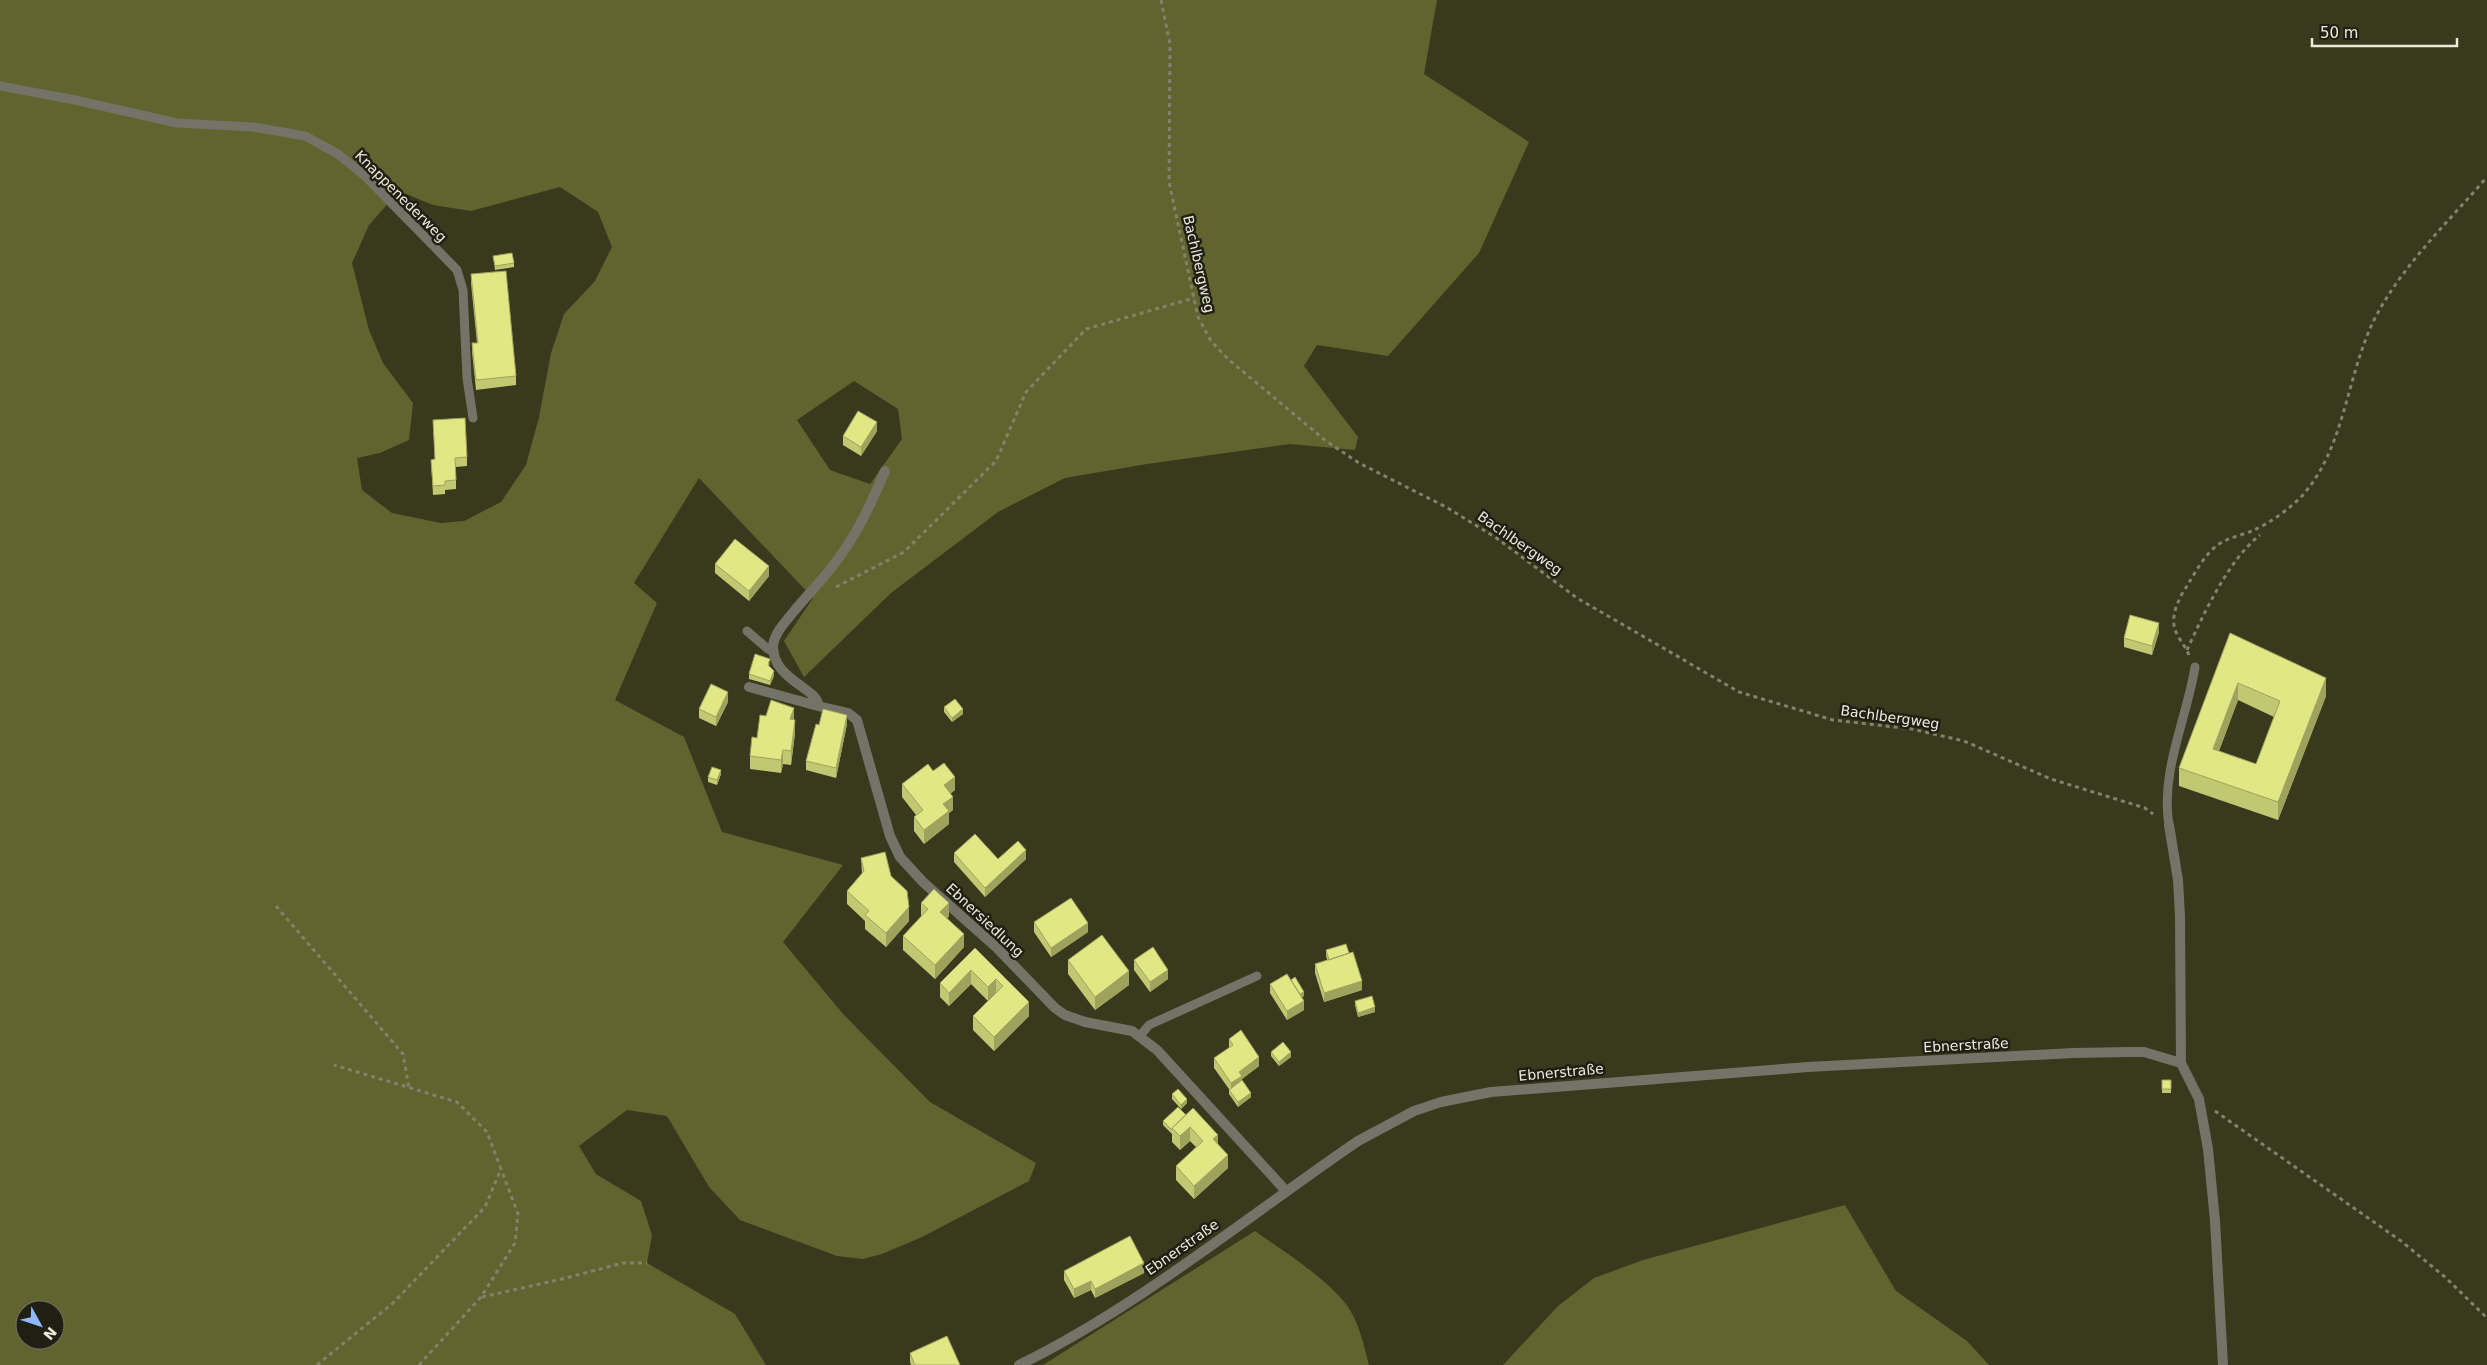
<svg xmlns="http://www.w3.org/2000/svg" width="2487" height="1365" font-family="'DejaVu Sans',sans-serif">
  <rect width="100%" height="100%" fill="#38391d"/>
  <path fill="#61642e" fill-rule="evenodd" d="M0 0H1437L1424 74 1529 142 1479 253 1388 356 1317 345 1304 366 1358 437 1355 450 1290 444 1147 464 1065 478 998 512 891 593 804 677 784 641 813 598 699 478 634 583 657 603 615 700 684 737 722 832 843 865 783 942 844 1015 930 1102 1036 1163 1029 1181 922 1237 882 1254 863 1259 837 1256 740 1220 709 1187 667 1116 627 1110 579 1146 596 1174 641 1201 652 1235 647 1263 735 1314 766 1365H0ZM560 187 598 212 612 247 595 281 564 314 551 353 539 417 526 465 501 502 464 521 441 523 392 513 362 490 357 458 380 453 409 440 413 403 383 363 369 330 352 263 369 225 399 191 433 205 471 211ZM854 381 898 409 902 439 870 484 830 470 797 420ZM25 1310H55V1340H25Z
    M1845 1205 1896 1291 1967 1341 1989 1365H1503L1558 1306 1594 1278 1643 1260Z
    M1255 1231C1283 1251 1333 1282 1350 1310 1360 1327 1364 1346 1369 1365H1043Z"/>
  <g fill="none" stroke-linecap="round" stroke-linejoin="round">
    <path stroke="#82836c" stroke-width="3" stroke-dasharray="4 4" stroke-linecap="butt" d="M1161 0 1170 44 1169 182 1198 317 1211 341 1228 359 1326 441 1359 463 1446 507 1495 537 1577 598 1739 692 1833 720 1912 729 1964 741 2051 779 2145 808 2153 814
      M836 587 904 552 996 461 1026 392 1086 329 1194 298
      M2187 650C2203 615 2229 559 2260 535
      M2189 655C2185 645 2175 635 2174 625 2172 612 2180 596 2187 586 2196 571 2205 554 2219 544 2230 537 2243 535 2254 530 2270 523 2289 509 2301 497 2346 448 2346 374 2376 316 2404 264 2448 222 2487 177
      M276 906 403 1054 409 1088
      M2215 1111 2401 1241 2445 1277 2487 1318
      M482 1297 558 1280 623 1263H647
      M317 1365 393 1303 485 1207 501 1169 487 1132 457 1102 334 1065
      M419 1365 481 1297 515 1243 518 1214 501 1169"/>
    <path stroke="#737467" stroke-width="9" d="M0 86 75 100 177 123 253 127 305 136 338 154 365 176 457 270 463 290 467 378 473 418
      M747 631 768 649 774 651
      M2169 825C2160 772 2187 718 2195 667
      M1140 1036 1149 1025 1257 976"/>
    <path stroke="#737467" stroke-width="10" d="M885 471C873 499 861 526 843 552 829 573 811 591 795 610 787 620 774 633 773 646 772 680 820 689 818 706L848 713 857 720 890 836 900 857 923 882 997 948 1055 1008 1065 1015 1085 1022 1132 1031 1157 1050 1286 1191
      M749 687 818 706
      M2169 825 2178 880 2180 916 2181 1063 2199 1099 2208 1149 2215 1221 2223 1365
      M1019 1365C1138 1307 1248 1216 1358 1141L1414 1111 1441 1102 1491 1092 1808 1067 2073 1053 2129 1052H2144L2181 1063"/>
  </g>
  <path fill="#c2c772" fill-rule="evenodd" d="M493 256 514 263V267L495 270Z
    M471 274 516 376V385L476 390 472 352V343H477L471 283Z
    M433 420 467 457V466L456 467V489L445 490V494L433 495 431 460H435Z
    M877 431 861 456 843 445V436Z
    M715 564 769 576 749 601 715 573Z
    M2159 632 2152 655 2124 647V638Z
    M2230 633 2326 696 2278 820 2179 786V768ZM2238 700 2274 717 2256 764 2219 751Z
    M770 663 769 666 774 676 770 685 749 679V674Z
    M728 702 716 726 699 718V709Z
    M944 707 963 714 952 722 944 712Z
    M794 719 795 733 791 765 783 764 781 773 750 769V756L757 738Z
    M847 724 836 778 806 770V761L819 725Z
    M933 771 955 790 950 794 953 810 949 813V824L924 844 914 831V817L916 815 902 797V784Z
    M721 774 717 785 708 782V777Z
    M954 853 998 859H1026L985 897 954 862Z
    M861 858 891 876 909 921 886 947 865 929V921L847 904V891L862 874Z
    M921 903 949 916 947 918 964 947 935 979 903 950V936L921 917Z
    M1034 922 1088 932 1051 957 1034 932Z
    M975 948 1029 1016 994 1051 973 1030V1016L996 992 988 1001 971 984 949 1006 940 997V983Z
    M1326 950 1362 990 1324 1002 1315 973V964L1327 960 1326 955Z
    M1068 960 1129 985 1095 1010 1068 974Z
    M1134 960 1168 979 1150 992 1134 970Z
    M1291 980 1304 996 1302 997 1304 1010 1287 1020 1270 993V984Z
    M1355 1001 1375 1012 1358 1017 1355 1005Z
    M1229 1039 1259 1066 1242 1079V1080L1251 1097 1238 1107 1229 1094V1089L1214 1068V1058L1229 1048Z
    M1271 1052 1291 1057 1279 1066 1271 1056Z
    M2162 1080H2171V1093H2162Z
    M1172 1094 1187 1103 1181 1109 1172 1099Z
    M1186 1115 1218 1144 1228 1168 1194 1199 1176 1180V1166L1196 1147 1190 1141 1180 1150 1172 1142V1134L1163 1125V1121Z
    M1064 1271 1144 1273 1095 1298 1091 1290 1074 1298 1064 1280Z
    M910 1353 960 1365H911L910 1362Z"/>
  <path fill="#9ea25d" d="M877 422V431L861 456V447Z
    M769 566V576L749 601V591Z
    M2159 623V632L2152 655V646Z
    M774 671V676L770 685V681Z
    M2326 678V696L2278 820V802Z
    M2238 683V700L2213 767V749Z
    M728 692V702L716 726V717Z
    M794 708V721L790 719Z
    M963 709V714L952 722V718Z
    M847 715V724L836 778V768Z
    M795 720V733L791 765V751Z
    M783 750V764L781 773V760Z
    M721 770V774L717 785V780Z
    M955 777V790L944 798V785Z
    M953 797V810L949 813V824L924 844V830L943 804Z
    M1026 850V859L985 897V888Z
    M949 903V916L940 926V912Z
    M909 907V921L886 947V933Z
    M1088 923V932L1051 957V948Z
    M964 934V947L935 979V965Z
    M971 970V984L949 1006V993Z
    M1168 970V979L1150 992V982Z
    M1129 971V985L1095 1010V997Z
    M996 979V992L988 1001V987Z
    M1362 981V990L1324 1002V993Z
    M1304 992V996L1298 1000V995Z
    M1304 1001V1010L1287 1020V1011Z
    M1029 1002V1016L994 1051V1037Z
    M1375 1007V1012L1358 1017V1013Z
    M1291 1052V1057L1279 1066V1062Z
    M1259 1057V1066L1242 1079V1085L1231 1092V1083L1239 1072Z
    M1251 1093V1097L1238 1107V1102Z
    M1187 1099V1103L1181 1109V1105Z
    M1190 1127V1141L1180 1150V1136Z
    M1218 1135V1148L1213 1139Z
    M1228 1155V1168L1194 1199V1186Z
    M1144 1263V1273L1095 1298V1289Z
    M1091 1281V1290L1074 1298V1289Z"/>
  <path fill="#e2e785" stroke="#9ea25d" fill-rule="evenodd" d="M512 253 514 263 495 266 493 256Z
    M506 271 516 376 476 380 472 343H478L471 274Z
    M858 411 877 422 861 447 843 436Z
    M465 418 467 457 455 458 456 480 445 481V485L433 486 431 460 435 459 433 420Z
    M735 539 769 566 749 591 715 564Z
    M2130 615 2159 623 2152 646 2124 638Z
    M2230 633 2326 678 2278 802 2179 768ZM2238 683 2280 701 2256 764 2213 749Z
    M755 654 770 659 768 665 774 671 770 681 749 674Z
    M711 684 728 692 716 717 699 709Z
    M955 699 963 709 952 718 944 707Z
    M771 700 794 708 790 719 795 720 791 751 783 750 781 760 750 756 752 737 757 738 760 715 766 716Z
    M823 709 847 715 836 768 806 761 816 724 819 725Z
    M944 763 955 777 944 785 953 797 943 804 949 811 924 830 914 817 923 810 902 784 928 764 933 771Z
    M712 767 721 770 717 780 708 777Z
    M975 834 998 859 1018 841 1026 850 985 888 954 853Z
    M885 852 891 876 907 891 909 907 886 933 865 915 869 911 847 891 864 871 861 858Z
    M934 889 949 903 940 912 964 934 935 965 903 936 928 909 921 903Z
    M1071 898 1088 923 1051 948 1034 922Z
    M1102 935 1129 971 1095 997 1068 960Z
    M1346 944 1349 953 1329 960 1326 950Z
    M1153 947 1168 970 1150 982 1134 960Z
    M975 948 1029 1002 994 1037 973 1016 1003 986 996 979 988 987 971 970 949 993 940 983Z
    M1353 952 1362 981 1324 993 1315 964Z
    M1287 974 1304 1001 1287 1011 1270 984Z
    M1295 977 1304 992 1300 994 1291 980Z
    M1372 996 1375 1007 1358 1013 1355 1001Z
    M1241 1030 1259 1057 1239 1072 1242 1076 1231 1083 1214 1058 1233 1045 1229 1039Z
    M1283 1042 1291 1052 1279 1062 1271 1052Z
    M1242 1080 1251 1093 1238 1102 1229 1090Z
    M2162 1080H2171V1089H2162Z
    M1178 1089 1187 1099 1181 1105 1172 1094Z
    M1178 1107 1186 1115 1172 1128V1130L1163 1121Z
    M1193 1108 1218 1135 1213 1139 1228 1155 1194 1186 1176 1166 1203 1141 1190 1127 1180 1136 1172 1128Z
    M1130 1236 1144 1263 1095 1289 1091 1281 1074 1289 1064 1271Z
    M947 1336 960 1365H915L910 1353Z"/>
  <g text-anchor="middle" stroke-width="5" stroke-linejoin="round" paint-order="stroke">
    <g font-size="14" fill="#eaebda" stroke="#1f2013">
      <text transform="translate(401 196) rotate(45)" y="5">Knappenederweg</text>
      <text transform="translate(1199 264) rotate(77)" y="5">Bachlbergweg</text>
      <text transform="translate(1520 543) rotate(35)" y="5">Bachlbergweg</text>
      <text transform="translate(1890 717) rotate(8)" y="5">Bachlbergweg</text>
      <text transform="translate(985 920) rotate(43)" y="5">Ebnersiedlung</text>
      <text transform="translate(1966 1045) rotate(-3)" y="5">Ebnerstraße</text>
      <text transform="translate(1561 1072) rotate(-5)" y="5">Ebnerstraße</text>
      <text transform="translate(1182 1247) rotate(-35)" y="5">Ebnerstraße</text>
    </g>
  </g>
  <g transform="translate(40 1325) rotate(130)"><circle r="24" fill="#1f2013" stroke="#707163"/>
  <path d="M0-4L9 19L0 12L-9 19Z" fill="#90b8fd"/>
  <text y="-8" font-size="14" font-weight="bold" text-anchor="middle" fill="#eaebda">N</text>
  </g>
  <path d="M2312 38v8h145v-8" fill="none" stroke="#eaebda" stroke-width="2.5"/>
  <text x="2320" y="38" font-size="15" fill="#eaebda" stroke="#1f2013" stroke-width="4" paint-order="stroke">50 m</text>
</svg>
